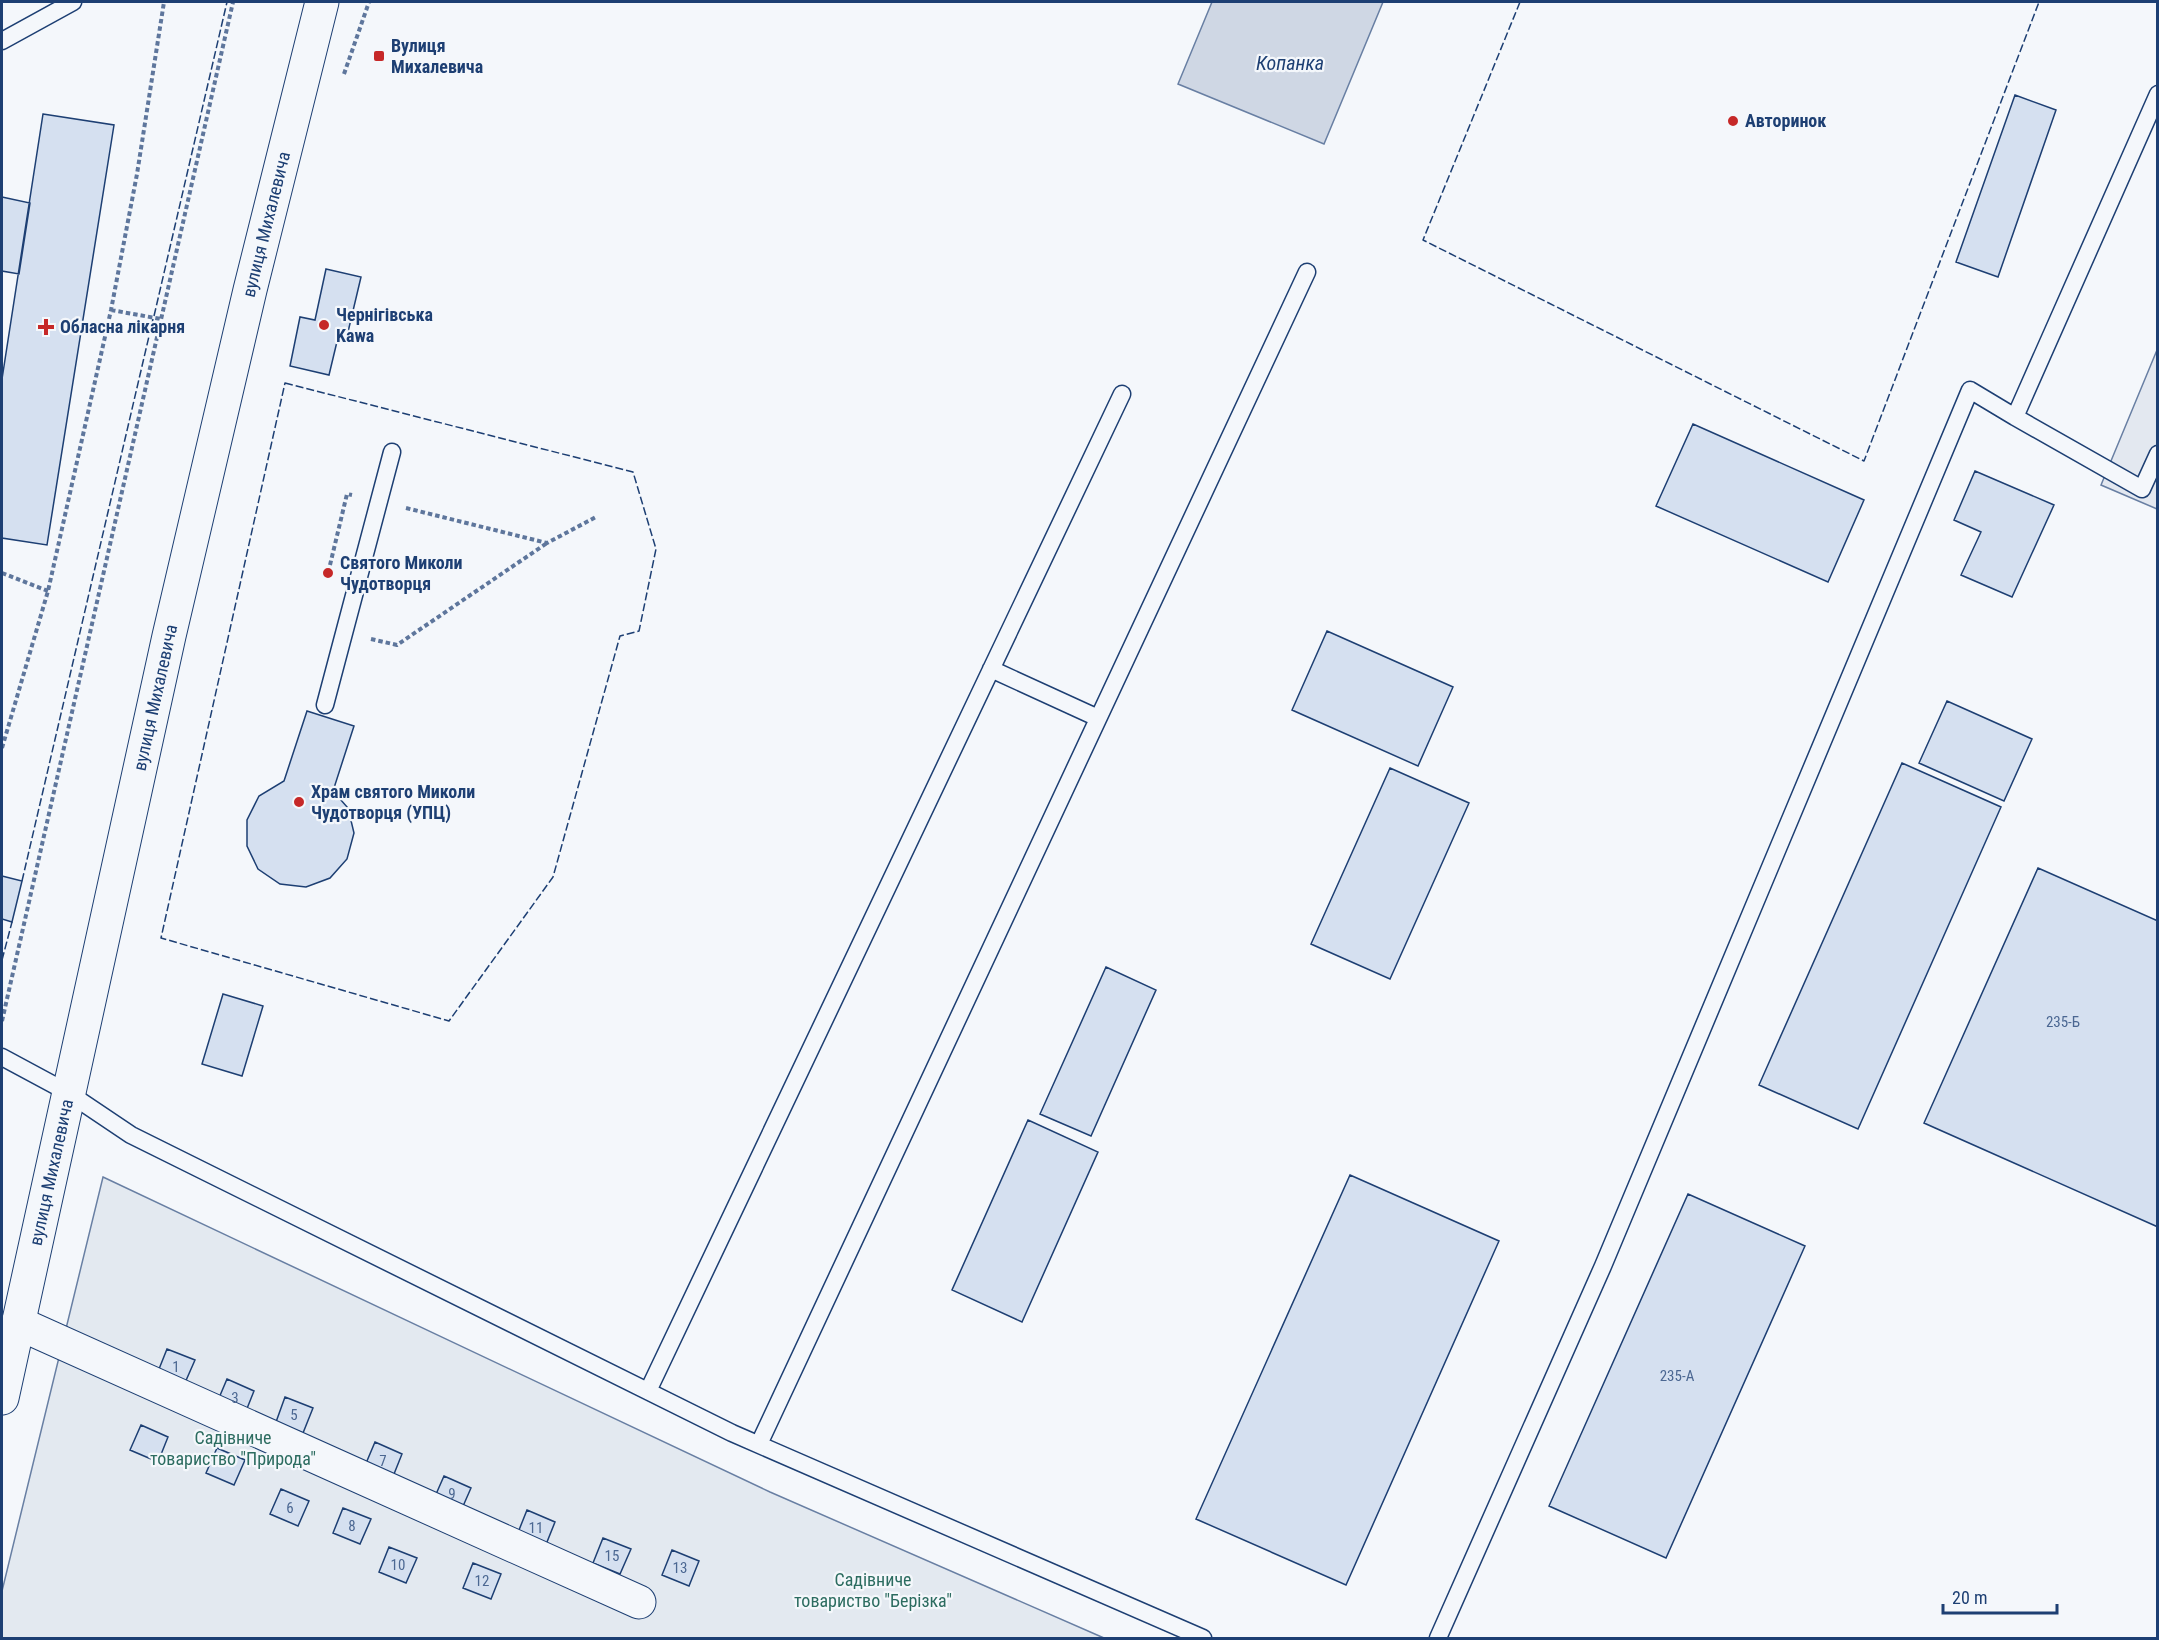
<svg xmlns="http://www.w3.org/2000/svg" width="2159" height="1640" font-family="'Roboto Condensed',sans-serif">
  <rect width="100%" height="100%" fill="#f4f7fb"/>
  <path fill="#e3e9f0" stroke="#687fa3" stroke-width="1.5" d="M103 1177 770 1492 1104 1638H2V1591Z"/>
  <path fill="#e3e8f0" stroke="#687fa3" stroke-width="1.5" d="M2157 350V509L2101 485Z"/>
  <path fill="#cfd7e4" stroke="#687fa3" stroke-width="1.5" d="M1212 2H1383L1324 144 1178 84Z"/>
  <path fill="#d5e0f0" stroke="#1d3f73" stroke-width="1.5" d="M2015 95 2056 110 1998 277 1956 262Z
    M43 114 114 125 47 545 2 538V379Z
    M2 197 30 203 19 274 2 271Z
    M326 269 361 277 348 332 340 329 329 375 290 366 300 317 315 320Z
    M1693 424 1864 500 1828 582 1656 506Z
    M1975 471 2054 505 2012 597 1961 575 1981 532 1954 520Z
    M1327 631 1453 687 1418 766 1292 710Z
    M1947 701 2032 739 2004 801 1919 763Z
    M307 711 354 726 333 791 348 808 354 833 347 859 330 878 306 887 280 884 258 869 247 846V820L259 796 284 781Z
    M1902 763 2001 807 1858 1129 1759 1085Z
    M1390 768 1469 803 1390 979 1311 944Z
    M2038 868 2158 921V1227L1924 1123Z
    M2 876 22 881 12 922 2 919Z
    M1106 967 1156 990 1091 1136 1040 1114Z
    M223 994 263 1006 242 1076 202 1064Z
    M1028 1120 1098 1152 1022 1322 952 1290Z
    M1350 1175 1499 1241 1346 1585 1196 1519Z
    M1688 1194 1805 1246 1666 1558 1549 1506Z
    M167 1349 195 1360 184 1385 157 1374Z
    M227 1379 254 1391 244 1416 216 1405Z
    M285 1397 313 1408 303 1433 276 1422Z
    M141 1425 168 1437 158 1462 130 1450Z
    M375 1442 402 1454 392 1479 364 1468Z
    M217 1448 245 1460 234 1485 206 1473Z
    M444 1476 471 1488 460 1513 433 1501Z
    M281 1489 309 1501 298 1526 270 1514Z
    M343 1508 371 1519 360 1544 333 1533Z
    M527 1510 555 1522 545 1547 517 1535Z
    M603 1538 631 1549 620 1574 593 1563Z
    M389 1547 417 1558 406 1583 379 1572Z
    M672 1550 699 1561 689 1586 662 1575Z
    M473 1563 501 1574 491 1599 463 1588Z"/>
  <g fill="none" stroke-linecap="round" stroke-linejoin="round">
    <defs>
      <path id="lane" d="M2 41 73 2
        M2015 417 2142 489 2158 454
        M991 669 1098 718
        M325 705 392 452
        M2 1057 67 1092 131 1135 732 1433 1203 1638
        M648 1391 1122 394
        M759 1444 1307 272
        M1438 1638 1603 1266 1970 390 2015 417 2158 94"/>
      <path id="street" d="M18 1323 639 1602"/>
      <g id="secondary">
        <path id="s1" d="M2 1398 169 636 250 290 322 2"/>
      </g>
    </defs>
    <use href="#lane" stroke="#1d3f73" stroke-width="19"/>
    <use href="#street" stroke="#1d3f73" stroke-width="35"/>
    <use href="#secondary" stroke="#1d3f73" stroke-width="35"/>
    <path stroke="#5e769c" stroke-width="4" stroke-dasharray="4.5 3" stroke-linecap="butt" d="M344 74 369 2
      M111 310 161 319
      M406 508 547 543 596 517
      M330 565 347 494 352 495
      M2 573 48 591
      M371 639 397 645 547 543
      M2 748 48 591 111 310 137 174 164 2
      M2 1021 233 2"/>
    <use href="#lane" stroke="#f4f7fb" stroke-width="16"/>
    <use href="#street" stroke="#f4f7fb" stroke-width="33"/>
    <use href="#secondary" stroke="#f4f7fb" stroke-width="33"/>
    <path stroke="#1d3f73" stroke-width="1.5" stroke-dasharray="8 3" stroke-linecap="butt" d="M1520 2 1423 240 1864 461 2039 2
      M154 316 227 2
      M285 383 633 472 656 549 639 631 620 636 553 877 449 1021 161 938Z
      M22 881 153 319
      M2 960 12 922"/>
  </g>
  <g fill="#c62828" stroke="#f4f7fb" stroke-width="2">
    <rect x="373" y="50" width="12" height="12" rx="3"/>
    <circle cx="1733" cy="121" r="6"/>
    <circle cx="324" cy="325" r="6"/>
    <path d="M43 318h6v6h6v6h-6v6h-6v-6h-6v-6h6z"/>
    <circle cx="328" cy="573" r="6"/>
    <circle cx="299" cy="802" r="6"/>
  </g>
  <g text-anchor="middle" stroke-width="4.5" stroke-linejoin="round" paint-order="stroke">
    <g font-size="15" fill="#4b6792">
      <text x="2063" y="1027">235-Б</text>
      <text x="176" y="1372">1</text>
      <text x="1677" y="1381">235-А</text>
      <text x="235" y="1403">3</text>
      <text x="294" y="1420">5</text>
      <text x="383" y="1466">7</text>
      <text x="452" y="1499">9</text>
      <text x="290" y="1513">6</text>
      <text x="352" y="1531">8</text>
      <text x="536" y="1533">11</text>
      <text x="612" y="1561">15</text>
      <text x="398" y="1570">10</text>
      <text x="680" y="1573">13</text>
      <text x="482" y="1586">12</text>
    </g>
    <g font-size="18" font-weight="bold" fill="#1d3f73" stroke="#f4f7fb" text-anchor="start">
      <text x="391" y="52">Вулиця<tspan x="391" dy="21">Михалевича</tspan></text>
      <text x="1745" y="127">Авторинок</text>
      <text x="336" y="321">Чернігівська<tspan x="336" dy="21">Kawa</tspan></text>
      <text x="60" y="333">Обласна лікарня</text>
      <text x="340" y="569">Святого Миколи<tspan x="340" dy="21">Чудотворця</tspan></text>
      <text x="311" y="798">Храм святого Миколи<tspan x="311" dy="21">Чудотворця (УПЦ)</tspan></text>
    </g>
    <g font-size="18" fill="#1d3f73" stroke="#f4f7fb">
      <text dy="6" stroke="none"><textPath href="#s1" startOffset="1203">вулиця Михалевича</textPath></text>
      <text dy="6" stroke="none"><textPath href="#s1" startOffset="717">вулиця Михалевича</textPath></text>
      <text dy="6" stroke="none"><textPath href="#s1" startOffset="231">вулиця Михалевича</textPath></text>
    </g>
    <g font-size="18" fill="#2c6c60" stroke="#f4f7fb">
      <text x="233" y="1444">Садівниче<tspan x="233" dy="21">товариство "Природа"</tspan></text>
      <text x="873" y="1586">Садівниче<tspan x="873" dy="21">товариство "Берізка"</tspan></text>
    </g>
    <g font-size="20" font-style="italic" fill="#1d3f73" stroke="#f4f7fb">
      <text x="1290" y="70">Копанка</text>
    </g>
  </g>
  <rect width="2159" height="1640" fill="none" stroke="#1d3f73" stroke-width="6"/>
  <path d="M1943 1604v9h114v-9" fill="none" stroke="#1d3f73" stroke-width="3"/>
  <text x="1952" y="1604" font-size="18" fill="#1d3f73" stroke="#f4f7fb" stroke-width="4.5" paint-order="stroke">20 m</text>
</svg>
